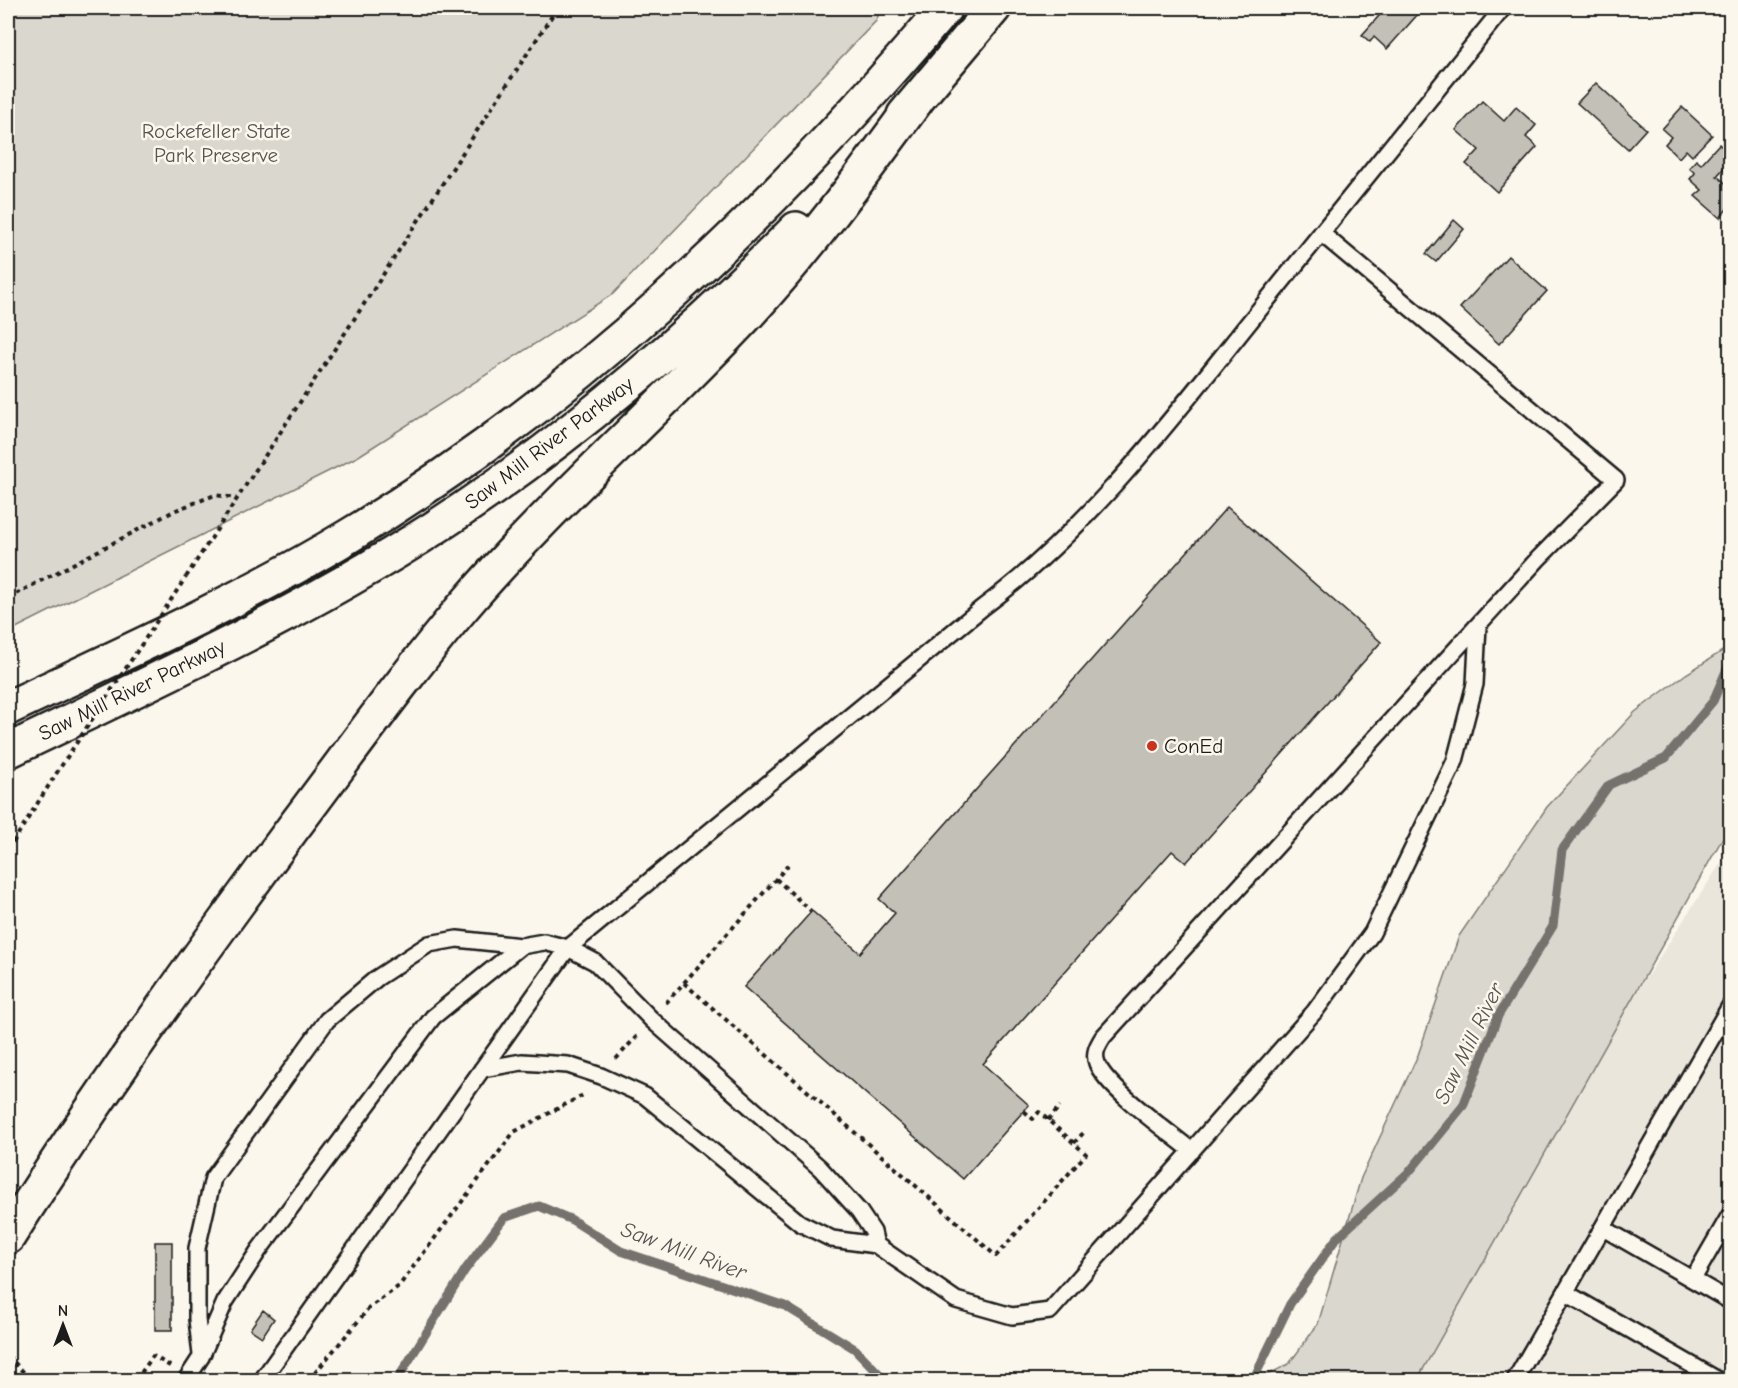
<svg xmlns="http://www.w3.org/2000/svg" width="1738" height="1388" font-family="'Comic Neue',sans-serif">
  <rect width="100%" height="100%" fill="#fbf7ec"/>
  <filter id="ink" filterUnits="userSpaceOnUse"><feTurbulence type="fractalNoise" baseFrequency=".0167" numOctaves="2"/><feDisplacementMap in="SourceGraphic" scale="12" xChannelSelector="R" yChannelSelector="G"/><feConvolveMatrix kernelMatrix="1 2 1 2 8 2 1 2 1" color-interpolation-filters="sRGB"/></filter>
  <g filter="url(#ink)">
    <path fill="#eae6dc" d="M1730 849V1380H1384Z"/>
    <path fill="#dad7ce" stroke="#7b7a75" stroke-width="1.5" d="M8 8H881L876 21 613 294 357 457 8 632Z
      M1730 646V825L1417 1380H1257L1289 1364 1318 1324 1361 1178 1418 1055 1459 936 1547 807 1635 712 1686 674Z"/>
    <g fill="none" stroke-linecap="round" stroke-linejoin="round">
      <path stroke="#74726e" stroke-width="9" d="M397 1380 465 1270 504 1218 539 1206 572 1220 621 1251 785 1306 855 1349 885 1380
        M1253 1380 1290 1304 1336 1239 1410 1171 1463 1106 1498 1016 1553 926 1562 850 1609 785 1666 758 1713 701 1730 662"/>
    </g>
    <path fill="#c3c0b8" stroke="#1c1c1c" stroke-width="1.5" d="M1386 8H1410L1418 14 1387 49 1374 37 1370 42 1362 35Z
      M1596 83 1646 129 1628 149 1577 103Z
      M1482 101 1504 121 1516 107 1536 125 1526 137 1537 147 1497 192 1466 164 1479 150 1456 130Z
      M1682 107 1712 135 1692 156 1686 150 1679 158 1665 144 1671 137 1662 129Z
      M1719 144 1729 153 1724 159 1728 163 1717 176 1730 187V205L1720 218 1695 196 1702 190 1690 179 1695 173 1689 168 1696 160 1701 164Z
      M1454 220 1464 229 1436 262 1426 254Z
      M1508 256 1547 291 1499 344 1460 308Z
      M1227 507 1381 642 1186 863 1172 851 983 1064 1029 1105 963 1179 744 987 812 911 860 953 895 913 879 899Z
      M155 1242H172V1330H155Z
      M263 1310 274 1319 262 1337 250 1329Z"/>
    <g fill="none" stroke-linecap="round" stroke-linejoin="round">
      <defs>
        <path id="lane" d="M482 1069 522 1062 568 1065 601 1076 645 1096 800 1223 832 1239 876 1245 956 1300 1012 1316 1050 1311 1315 1011 1372 933 1455 761 1475 684 1478 625
          M1192 1151C1170 1133 1105 1087 1097 1063 1093 1053 1098 1045 1103 1037L1538 559 1616 480 1321 233
          M1603 1228 1730 1301
          M1693 1279 1730 1215
          M1566 1293 1718 1380
          M201 1355 197 1319V1248L213 1178 327 1020 377 978 429 944 457 939 521 946
          M186 1380 201 1357 225 1302 259 1250 433 1017 521 946 544 942 568 948 595 962 652 1020 820 1168 859 1211 873 1232 876 1245
          M262 1380 568 948 982 608C1086 531 1167 425 1247 325 1333 219 1418 113 1503 8
          M1515 1380 1730 1006"/>
        <path id="highway" d="M904 115 994 8
          M8 708C122 654 239 602 347 537 578 398 772 213 945 8
          M8 751C162 677 321 605 463 509 584 427 694 332 796 229
          M8 1237C97 1096 194 962 293 828 349 754 403 678 463 607 552 503 656 413 749 313 811 246 863 173 917 100"/>
      </defs>
      <use href="#lane" stroke="#1c1c1c" stroke-width="20"/>
      <use href="#highway" stroke="#1c1c1c" stroke-width="38"/>
      <path stroke="#1c1c1c" stroke-width="4" stroke-dasharray="4.5 4.5" stroke-linecap="butt" d="M186 577 557 8
        M8 598 176 510 215 495 236 498
        M8 850 56 774
        M776 879 811 911
        M684 983 996 1256 1086 1154 1039 1112 1033 1119 1024 1111
        M666 1003 790 863
        M616 1059 637 1036
        M1048 1120 1060 1106
        M1074 1143 1085 1131
        M8 1356 31 1380
        M136 1380 153 1356 170 1366
        M309 1380 369 1308 399 1286 514 1132 585 1094"/>
      <use href="#lane" stroke="#fbf7ec" stroke-width="15"/>
      <use href="#highway" stroke="#fbf7ec" stroke-width="33"/>
      <path stroke="#1c1c1c" stroke-width="4" stroke-dasharray="4.5 4.5" stroke-linecap="butt" d="M56 774 186 577"/>
    </g>
  </g>
  <circle fill="#c8321e" stroke="#fbf7ec" stroke-width="2" cx="1152" cy="746" r="6"/>
  <g text-anchor="middle" stroke-width="5" stroke-linejoin="round" paint-order="stroke">
    <g font-size="21" fill="#555451" stroke="#fbf7ec">
      <text x="216" y="138">Rockefeller State<tspan x="216" dy="24">Park Preserve</tspan></text>
    </g>
    <g font-size="21" fill="#1c1c1c" stroke="#fbf7ec">
      <text transform="translate(549 443) rotate(-37)" y="7">Saw Mill River Parkway</text>
      <text transform="translate(132 690) rotate(-26)" y="7">Saw Mill River Parkway</text>
    </g>
    <g font-size="21" fill="#1c1c1c" stroke="#fbf7ec" text-anchor="start">
      <text x="1164" y="753">ConEd</text>
    </g>
    <g font-size="22" font-style="italic" fill="#575653" stroke="#fbf7ec">
      <text transform="translate(1468 1043) rotate(-64)" y="8">Saw Mill River</text>
      <text transform="translate(684 1250) rotate(20)" y="8">Saw Mill River</text>
    </g>
  </g>
  <rect width="1738" height="1388" fill="none" stroke="#fbf7ec" stroke-width="30"/>
  <rect x="15" y="15" width="1708" height="1358" fill="none" stroke="#1c1c1c" stroke-width="2" filter="url(#ink)"/>
  <g transform="translate(63 1325)" stroke="#fbf7ec" stroke-width="4.5" paint-order="stroke">
  <path d="M0-4.5L10 22L0 15L-10 22Z" fill="#1c1c1c"/>
  <text y="-9" font-size="16" font-weight="bold" text-anchor="middle" fill="#1c1c1c">N</text>
  </g>
</svg>
